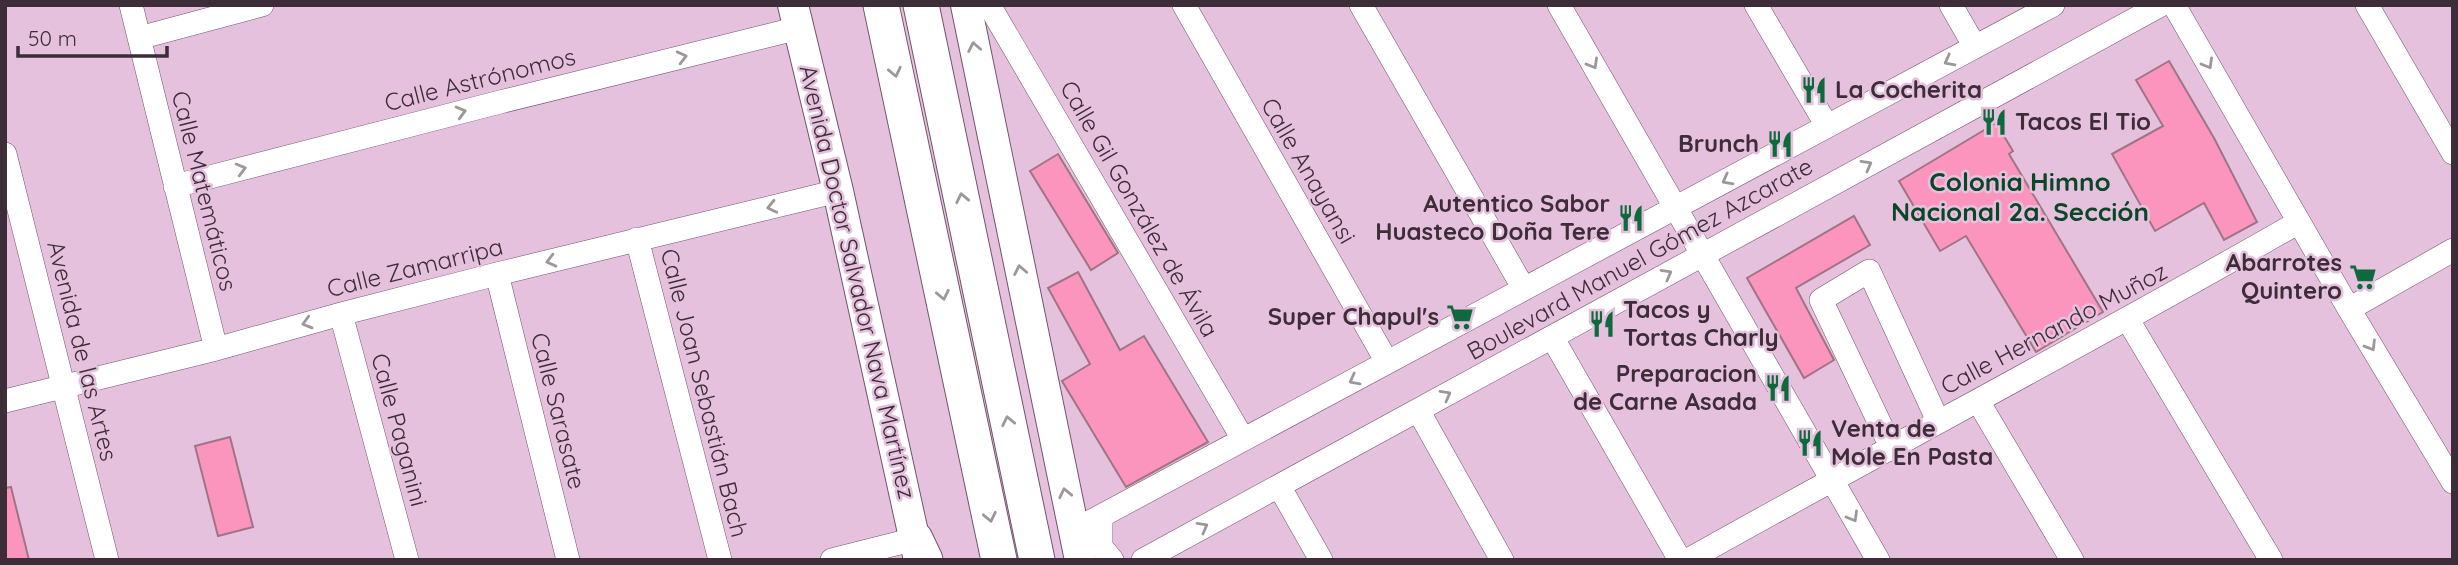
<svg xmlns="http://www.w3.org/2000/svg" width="2458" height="565" font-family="Quicksand,sans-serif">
  <rect width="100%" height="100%" fill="#e6c1dd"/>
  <path fill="#fc95be" stroke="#9f7584" stroke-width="2" d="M2169 61 2214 138 2257 222 2224 240 2204 203 2155 231 2112 154 2163 126 2136 80Z
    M1996 123 2013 151 2009 154 2103 312 2036 352 1966 236 1940 251 1899 181Z
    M1058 154 1118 253 1091 270 1030 171Z
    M1854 216 1870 245 1796 288 1834 360 1804 378 1747 278Z
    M1078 272 1120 350 1144 336 1208 442 1126 487 1062 381 1090 364 1048 288Z
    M230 437 253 527 218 536 195 446Z
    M11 487 29 560H5V488Z"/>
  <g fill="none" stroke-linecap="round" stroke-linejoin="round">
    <defs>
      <path id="minor" d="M131 5 216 349
        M989 5 1243 439
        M1184 5 1387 362
        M1361 5 1524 289
        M1559 5 1878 560
        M1756 5 1827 126
        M1951 5 1975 47
        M2174 5 2349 309 2453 482
        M2367 5 2453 153
        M139 38 262 5
        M5 154 107 560
        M175 186 500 102 799 28
        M637 239 720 560
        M497 274 568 560
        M2349 309 2453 250
        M341 314 407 560
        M2128 320 2271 560
        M1552 337 1680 560
        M5 401 216 349 341 314 497 274 838 191
        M1978 401 2072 560
        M1418 410 1502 560
        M1891 447 1821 300 1869 271 1938 421
        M1279 486 1321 560
        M1101 516V547L1112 560
        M1073 531 2053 5
        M832 560 915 539
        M1143 560 2161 5
        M1688 560C1891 446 2097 338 2299 222"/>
      <path id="major" d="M793 5 838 191 919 560
        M966 5 1080 560"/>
      <path id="highway" d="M881 5 999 560
        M921 5 1037 560
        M915 539 925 560"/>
    </defs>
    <use href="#minor" stroke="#74536c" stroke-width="24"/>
    <use href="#major" stroke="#74536c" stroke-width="32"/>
    <use href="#highway" stroke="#74536c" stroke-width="37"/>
    <use href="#minor" stroke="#fff" stroke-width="23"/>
    <use href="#major" stroke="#fff" stroke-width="30"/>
    <use href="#highway" stroke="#fff" stroke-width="35"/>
  </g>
  <defs><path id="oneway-chevron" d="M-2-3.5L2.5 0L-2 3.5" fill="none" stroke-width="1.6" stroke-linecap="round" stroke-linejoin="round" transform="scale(1.75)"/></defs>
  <g stroke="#9e969c">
    <use href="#oneway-chevron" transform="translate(974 47) rotate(-101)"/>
    <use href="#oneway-chevron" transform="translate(682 57) rotate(-14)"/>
    <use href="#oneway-chevron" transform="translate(1949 61) rotate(152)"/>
    <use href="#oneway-chevron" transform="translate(1593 64) rotate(60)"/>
    <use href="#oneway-chevron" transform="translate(2208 64) rotate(60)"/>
    <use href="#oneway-chevron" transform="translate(895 72) rotate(78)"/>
    <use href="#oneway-chevron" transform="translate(461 112) rotate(-15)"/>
    <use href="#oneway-chevron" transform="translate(1867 165) rotate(-29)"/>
    <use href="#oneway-chevron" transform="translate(241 169) rotate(-15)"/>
    <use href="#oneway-chevron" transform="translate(1727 180) rotate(152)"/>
    <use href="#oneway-chevron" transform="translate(962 198) rotate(-102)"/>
    <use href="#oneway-chevron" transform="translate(772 207) rotate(167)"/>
    <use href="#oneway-chevron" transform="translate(551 261) rotate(166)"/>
    <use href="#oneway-chevron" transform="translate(1020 270) rotate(-101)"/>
    <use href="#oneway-chevron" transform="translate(1667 274) rotate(-29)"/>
    <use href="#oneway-chevron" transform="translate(943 295) rotate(78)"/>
    <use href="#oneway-chevron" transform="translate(307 323) rotate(164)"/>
    <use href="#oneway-chevron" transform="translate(2371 346) rotate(59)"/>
    <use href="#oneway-chevron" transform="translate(1354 380) rotate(152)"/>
    <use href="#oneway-chevron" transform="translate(1446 395) rotate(-29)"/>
    <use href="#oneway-chevron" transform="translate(1008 421) rotate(-102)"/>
    <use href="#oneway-chevron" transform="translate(1065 493) rotate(-102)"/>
    <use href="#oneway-chevron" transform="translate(990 517) rotate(78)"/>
    <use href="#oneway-chevron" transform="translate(1853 517) rotate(60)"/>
    <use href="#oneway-chevron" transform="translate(1203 527) rotate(-29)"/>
  </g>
  <defs>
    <symbol id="restaurant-bare" viewBox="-9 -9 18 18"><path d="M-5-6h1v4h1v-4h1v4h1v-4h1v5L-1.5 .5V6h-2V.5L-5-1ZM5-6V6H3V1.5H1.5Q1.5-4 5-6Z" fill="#0e693d" stroke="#e6c1dd" stroke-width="2.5" paint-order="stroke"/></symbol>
    <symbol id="supermarket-bare" viewBox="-9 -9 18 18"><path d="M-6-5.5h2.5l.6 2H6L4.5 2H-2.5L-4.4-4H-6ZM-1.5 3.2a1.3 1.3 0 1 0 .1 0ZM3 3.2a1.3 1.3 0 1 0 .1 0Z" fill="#0e693d" stroke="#e6c1dd" stroke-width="2.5" paint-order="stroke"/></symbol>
  </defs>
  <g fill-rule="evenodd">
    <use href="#restaurant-bare" x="1795" y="71" width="38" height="38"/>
    <use href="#restaurant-bare" x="1975" y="103" width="38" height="38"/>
    <use href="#restaurant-bare" x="1761" y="125" width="38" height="38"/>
    <use href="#restaurant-bare" x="1612" y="199" width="38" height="38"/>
    <use href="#supermarket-bare" x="2344" y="258" width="38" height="38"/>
    <use href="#supermarket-bare" x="1441" y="298" width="38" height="38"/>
    <use href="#restaurant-bare" x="1583" y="305" width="38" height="38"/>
    <use href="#restaurant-bare" x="1759" y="369" width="38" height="38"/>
    <use href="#restaurant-bare" x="1791" y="424" width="38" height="38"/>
  </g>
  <g text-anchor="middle" stroke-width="5" stroke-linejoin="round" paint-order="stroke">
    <g font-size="24" fill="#3c2d38" stroke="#e6c1dd">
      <text transform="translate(480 80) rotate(-14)" y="8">Calle Astrónomos</text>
      <text transform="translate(1308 171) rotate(60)" y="8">Calle Anayansi</text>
      <text transform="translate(204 191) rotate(76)" y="8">Calle Matemáticos</text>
      <text transform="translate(1139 209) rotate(60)" y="8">Calle Gil González de Ávila</text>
      <text transform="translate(1640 259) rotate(-29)" y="8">Boulevard Manuel Gómez Azcarate</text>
      <text transform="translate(415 268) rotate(-14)" y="8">Calle Zamarripa</text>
      <text transform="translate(857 282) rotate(77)" y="8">Avenida Doctor Salvador Nava Martínez</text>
      <text transform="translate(2054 329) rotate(-28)" y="8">Calle Hernando Muñoz</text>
      <text transform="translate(82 351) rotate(76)" y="8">Avenida de las Artes</text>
      <text transform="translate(704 393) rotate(76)" y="8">Calle Joan Sebastián Bach</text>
      <text transform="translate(558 411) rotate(76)" y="8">Calle Sarasate</text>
      <text transform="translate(399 430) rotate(75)" y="8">Calle Paganini</text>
    </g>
    <g font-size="24" font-weight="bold" fill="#3c2d38" stroke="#e6c1dd" text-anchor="end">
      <text x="1835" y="98" text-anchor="start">La Cocherita</text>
      <text x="2015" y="130" text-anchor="start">Tacos El Tio</text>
      <text x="1759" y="152">Brunch</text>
      <text x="1610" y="212">Autentico Sabor<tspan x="1610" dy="28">Huasteco Doña Tere</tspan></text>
      <text x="2342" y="271">Abarrotes<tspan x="2342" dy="28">Quintero</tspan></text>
      <text x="1623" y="318" text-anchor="start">Tacos y<tspan x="1623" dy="28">Tortas Charly</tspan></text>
      <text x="1439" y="325">Super Chapul's</text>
      <text x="1757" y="382">Preparacion<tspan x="1757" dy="28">de Carne Asada</tspan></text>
      <text x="1831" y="437" text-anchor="start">Venta de<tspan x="1831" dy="28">Mole En Pasta</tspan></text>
    </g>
    <g font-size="26" font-weight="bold" fill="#0a4728" stroke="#e6c1dd">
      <text x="2020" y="191">Colonia Himno<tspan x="2020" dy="30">Nacional 2a. Sección</tspan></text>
    </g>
  </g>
  <rect width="2458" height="565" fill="none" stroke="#3c2d38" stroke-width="14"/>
  <path d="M18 46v10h149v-10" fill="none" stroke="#3c2d38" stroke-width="3.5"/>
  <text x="28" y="46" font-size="21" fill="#3c2d38" stroke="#e6c1dd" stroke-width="5" paint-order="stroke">50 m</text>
</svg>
